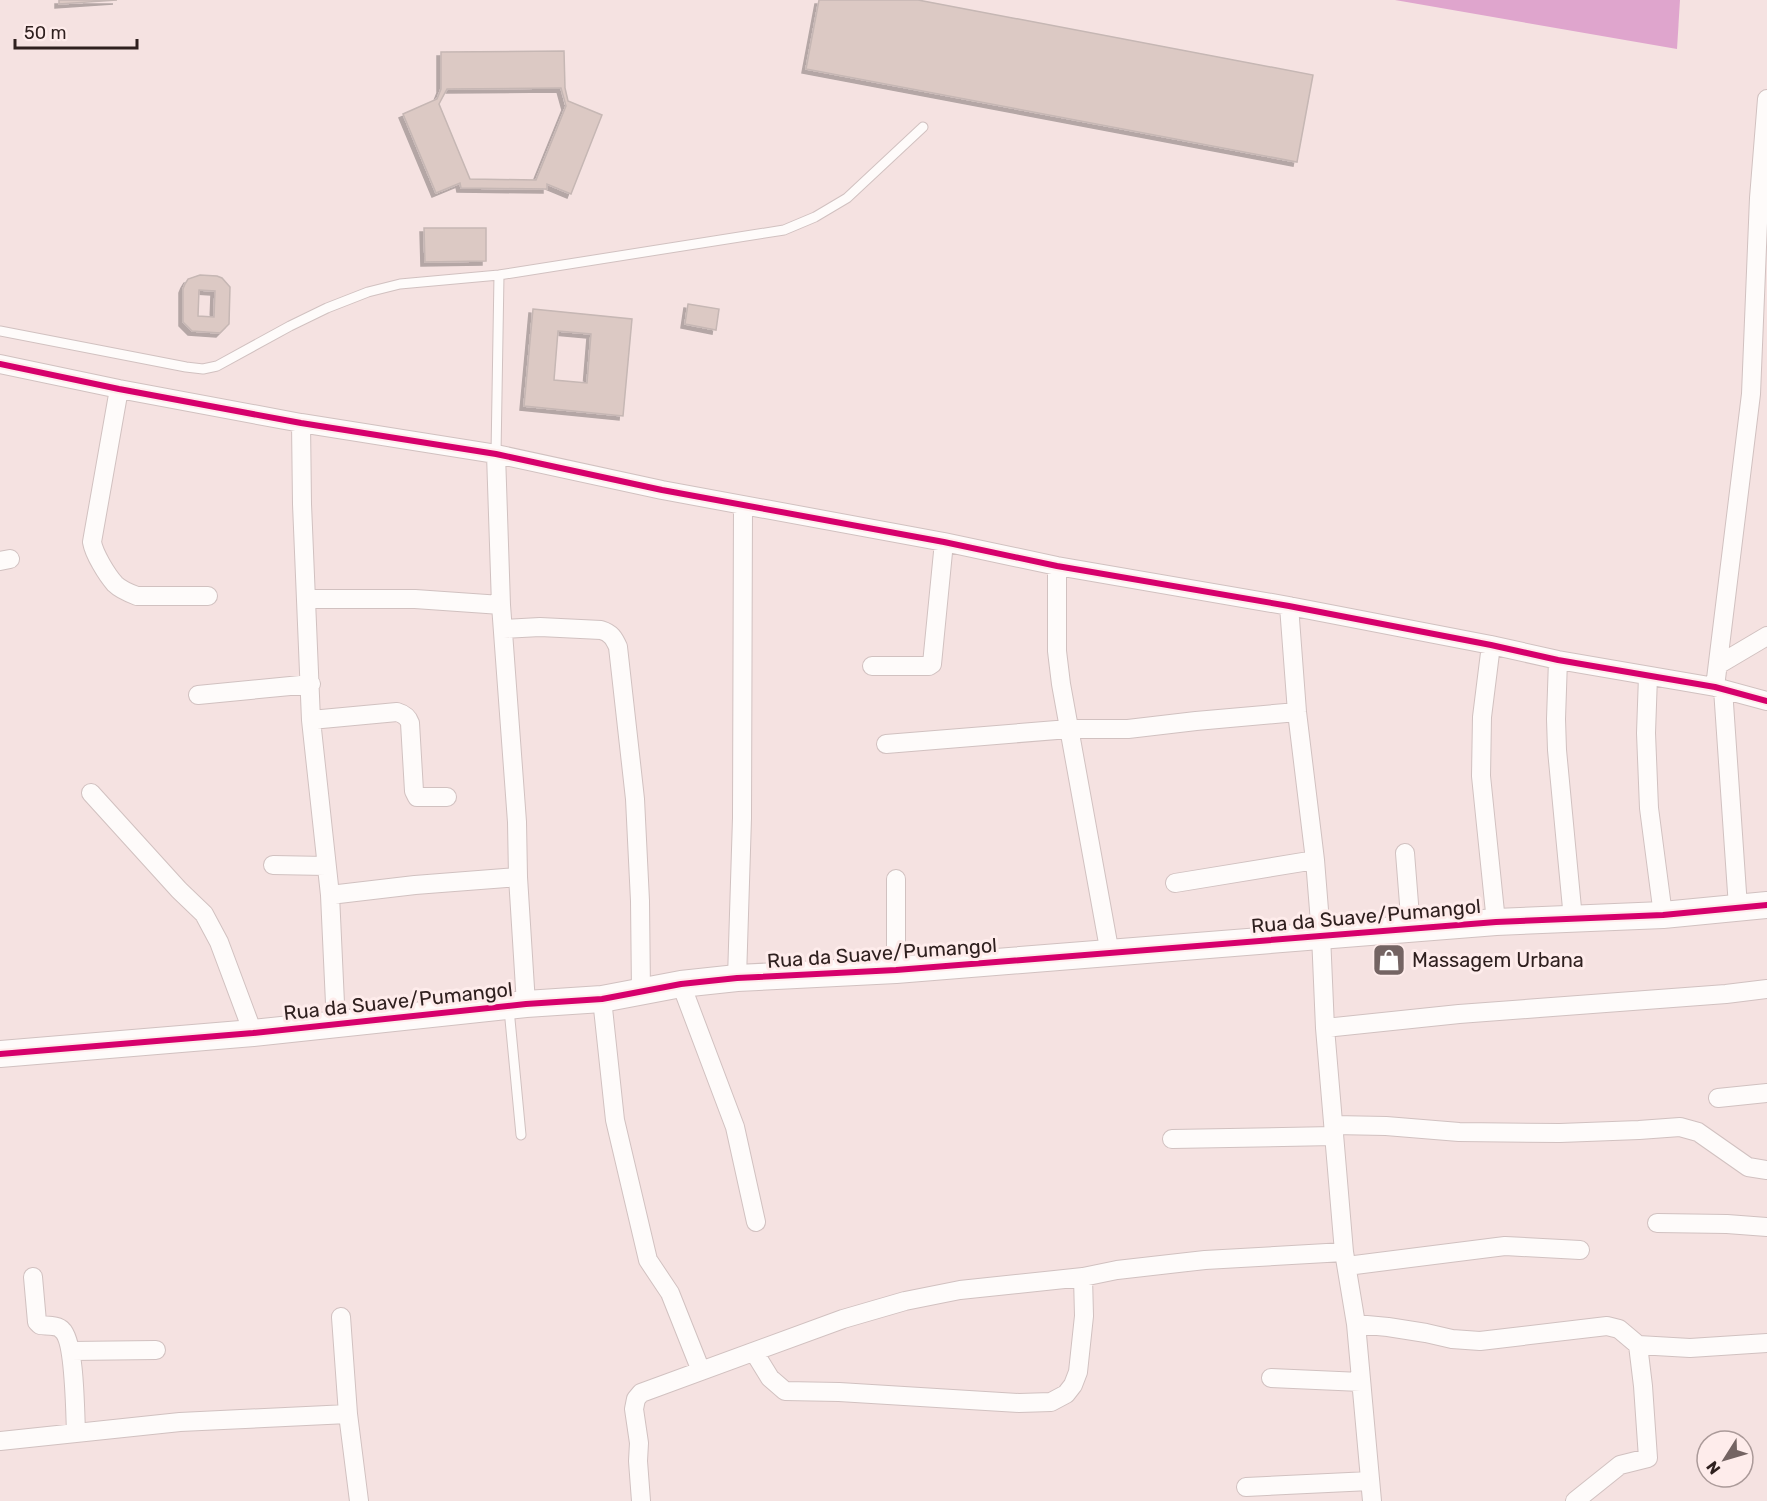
<svg xmlns="http://www.w3.org/2000/svg" width="1767" height="1501" font-family="Rubik,sans-serif">
  <defs>
    <filter id="shadow"><feDropShadow dx="-4" dy="4" stdDeviation="0" flood-color="#0004"/></filter>
  </defs>
  <rect width="100%" height="100%" fill="#f5e2e1"/>
  <path fill="#dfa5cd" d="M1395 0H1680L1677 49Z"/>
  <path fill="#dcc9c4" stroke="#c6b7b4" stroke-width="1.5" fill-rule="evenodd" filter="url(#shadow)" d="M59 0H117L59 4Z
    M819 0H918L1313 75 1297 162 806 69Z
    M564 51 565 88 568 101 602 115 571 194 547 184V189L461 188 460 183 436 193 403 114 437 99 441 89V52ZM561 88 566 106 536 180 470 179 439 104 447 89Z
    M424 228H486V261L425 262Z
    M200 275 217 276 222 278 230 287 229 324 220 333 192 331 183 322V289L185 284 188 279ZM199 290 215 291 214 317 198 316Z
    M688 304 719 309 716 330 685 324Z
    M533 309 632 319 623 416 524 406ZM558 331 591 334 587 383 554 380Z"/>
  <g fill="none" stroke-linecap="round" stroke-linejoin="round">
    <defs>
      <path id="lane" d="M0 331 186 367 203 369 217 366 290 326 327 308 368 292 400 284 499 275 784 230 815 217 847 198 923 127
        M496 454 499 275
        M509 1009 521 1135"/>
      <path id="street" d="M0 364 119 389 301 423 496 454 662 490 944 542 1057 566 1289 606 1491 645 1558 660 1715 687 1767 701
        M119 389 92 542C94 554 107 575 115 584 121 590 129 593 137 596H208
        M301 423 302 504 311 720 330 895 336 1025
        M496 454 501 605 517 822 518 877 526 1004
        M0 561 10 559
        M1057 566V651L1061 684 1110 954
        M306 599H415L501 605
        M1289 606 1297 712 1315 860 1321 935 1325 1028 1344 1252 1356 1324 1372 1501
        M503 629 540 627 601 630C611 633 614 638 618 647L635 799 640 901 641 992
        M1491 645 1482 717 1481 776 1496 922
        M1558 660 1556 719 1557 750 1573 919
        M1718 665 1767 636
        M872 666H929L932 664 944 542
        M1648 676 1646 733 1649 808 1663 915
        M1715 687 1751 394 1759 198 1767 99
        M1723 689 1738 907
        M198 695 311 684
        M311 720 397 712C404 714 408 717 410 723L414 791 417 797H447
        M886 744 1069 729H1128L1196 721 1297 712
        M91 793 179 890 204 914 219 942 253 1033
        M1405 853 1411 929
        M273 865 326 866
        M896 879V970
        M1175 883 1315 860
        M330 895 415 885 518 877
        M737 978 742 818 743 505
        M681 984 735 1127 756 1222
        M602 999 615 1120 648 1260 670 1293 701 1371
        M1325 1028 1459 1014 1726 994 1767 989
        M1718 1098 1767 1093
        M1334 1125 1386 1126 1459 1132 1560 1133 1639 1130 1680 1127 1698 1132 1748 1167 1767 1170
        M1172 1139 1334 1136
        M1657 1223 1727 1224 1767 1227
        M1347 1266 1505 1246 1580 1250
        M33 1277 37 1322 40 1325C46 1326 58 1325 62 1330 75 1341 75 1413 76 1432
        M341 1317 348 1414 359 1501
        M1356 1324 1388 1327 1426 1333 1452 1339 1480 1341 1607 1326 1619 1329 1638 1345 1690 1348 1767 1343
        M71 1351 156 1350
        M754 1352 770 1378 785 1391 839 1392 1019 1403 1051 1402 1066 1394 1073 1385 1078 1372 1084 1316 1083 1277
        M1271 1378 1361 1382
        M0 1441 180 1422 348 1414
        M1246 1487 1370 1481
        M641 1501 638 1461 639 1443 634 1409 636 1399 641 1393 843 1319 905 1301 960 1290 1083 1277 1117 1270 1205 1260 1344 1252
        M1575 1501 1620 1465 1648 1458 1643 1386 1638 1345"/>
      <path id="secondary" d="M0 1054 253 1033 526 1004 602 999 681 984 737 978 896 970 1496 922 1663 915 1767 905"/>
    </defs>
    <use href="#lane" stroke="#d1c1c0" stroke-width="11"/>
    <use href="#street" stroke="#d1c1c0" stroke-width="20"/>
    <use href="#secondary" stroke="#d1c1c0" stroke-width="28"/>
    <use href="#lane" stroke="#fefbfa" stroke-width="9"/>
    <use href="#street" stroke="#fefbfa" stroke-width="18"/>
    <use href="#secondary" stroke="#fefbfa" stroke-width="26"/>
    <defs>
      <path id="cycleway" d="M0 364 119 389 301 423 496 454 662 490 944 542 1057 566 1289 606 1491 645 1558 660 1715 687 1767 701
        M0 1054 253 1033 526 1004 602 999 681 984 737 978 896 970 1496 922 1663 915 1767 905"/>
    </defs>
    <use href="#cycleway" stroke="#feeceb" stroke-width="10"/>
    <use href="#cycleway" stroke="#d6006c" stroke-width="6"/>
  </g>
  <defs>
    <symbol id="shop-square" viewBox="-11 -11 22 22"><rect x="-9" y="-9" width="18" height="18" rx="4" fill="#746463" stroke="#feeceb"/><path d="M-5-2.5h2.3a2.7 3.5 0 0 1 5.4 0H5L5.5 6h-11ZM-1.5-2.5h3a1.5 2.3 0 0 0-3 0Z" fill="#fff"/></symbol>
  </defs>
  <g fill-rule="evenodd">
    <use href="#shop-square" x="1370" y="941" width="38" height="38"/>
  </g>
  <g text-anchor="middle" stroke-width="6" stroke-linejoin="round" paint-order="stroke">
    <g font-size="20" fill="#2f201f" stroke="#feeceb">
      <text transform="translate(1366 916) rotate(-5)" y="7">Rua da Suave/Pumangol</text>
      <text transform="translate(882 953) rotate(-4)" y="7">Rua da Suave/Pumangol</text>
      <text transform="translate(398 1001) rotate(-6)" y="7">Rua da Suave/Pumangol</text>
    </g>
    <g font-size="20" fill="#2f201f" stroke="#feeceb" text-anchor="start">
      <text x="1412" y="967">Massagem Urbana</text>
    </g>
  </g>
  <g transform="translate(1725 1459) rotate(233)"><circle r="28" fill="#feeceb" stroke="#ab9a99" stroke-width="1.5"/>
  <path d="M0-4.5L10 22L0 15L-10 22Z" fill="#746463"/>
  <text y="-9" font-size="16" font-weight="bold" text-anchor="middle" fill="#2f201f">N</text>
  </g>
  <path d="M15 39v9h122v-9" fill="none" stroke="#2f201f" stroke-width="3"/>
  <text x="24" y="39" font-size="18" fill="#2f201f" stroke="#feeceb" stroke-width="4.5" paint-order="stroke">50 m</text>
</svg>
